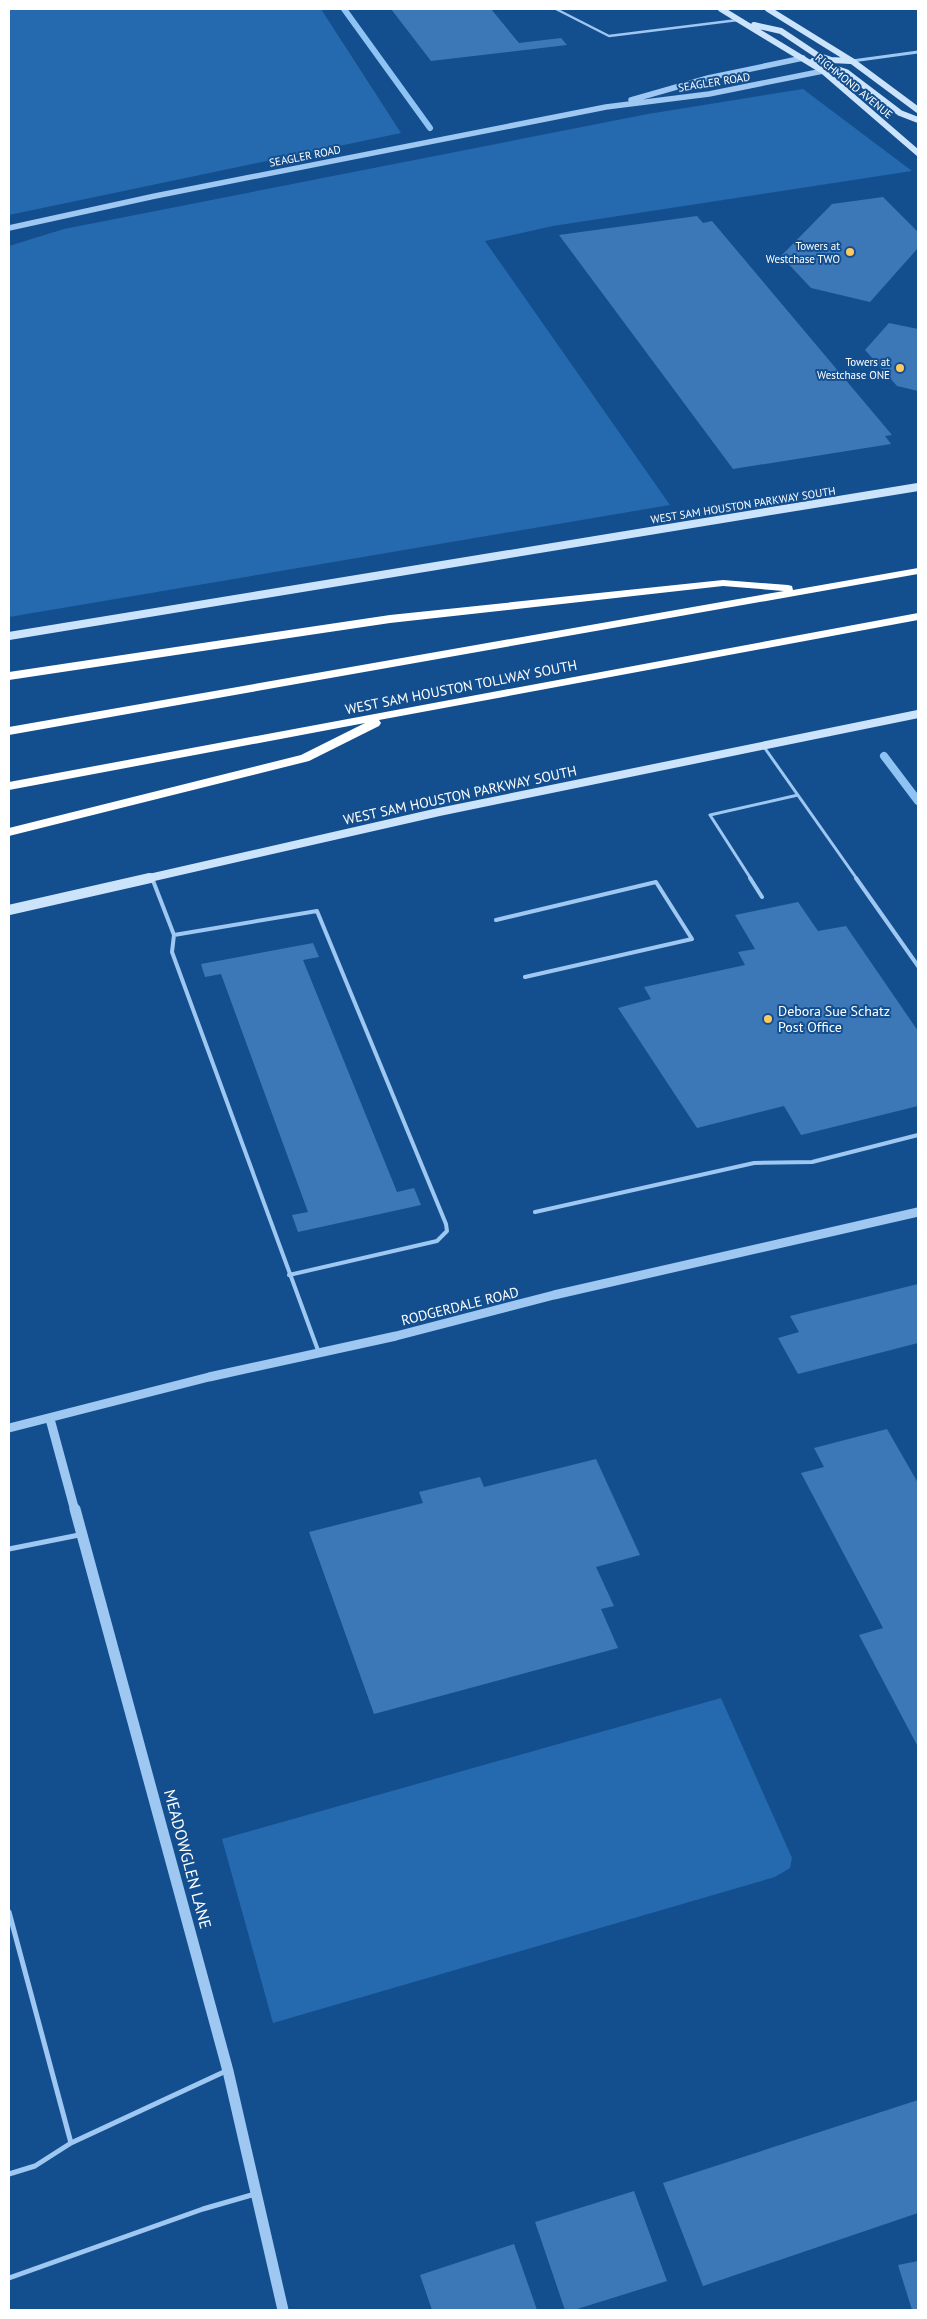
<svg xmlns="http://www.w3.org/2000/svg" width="927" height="2319" font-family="'PT Sans',sans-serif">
  <rect width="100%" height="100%" fill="#134f8f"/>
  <path fill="#2569ae" d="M9 9H321L401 133 9 215Z
    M803 89 912 171 553 226 485 241 670 505 9 617V246L64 229 648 114Z
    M721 1698 792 1858 790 1868 775 1877 273 2023 222 1839Z"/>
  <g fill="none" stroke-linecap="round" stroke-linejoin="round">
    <path stroke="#8fc3f4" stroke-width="6" d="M344 9 430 128"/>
    <path stroke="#8fc3f4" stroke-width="8" d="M884 756 918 801"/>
  </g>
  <path fill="#3c78b8" d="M391 9H491L519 43 561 38 567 45 431 61Z
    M883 197 918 232V248L870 302 811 288 781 256 832 204Z
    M697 216 703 223 712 221 892 435 885 436 891 444 733 469 559 235Z
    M889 323 918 329V391L897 386 865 350Z
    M798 902 818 931 846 926 918 1031V1106L801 1135 784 1106 697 1128 618 1008 651 999 644 987 745 965 738 952 755 949 735 915Z
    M313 943 319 957 303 960 397 1192 414 1188 421 1205 298 1232 292 1215 308 1212 221 974 205 977 201 964Z
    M918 1284V1343L798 1374 778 1338 799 1332 790 1316Z
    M887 1429 918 1483V1747L859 1635 883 1628 801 1473 824 1467 814 1448Z
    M596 1459 640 1555 596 1567 614 1606 601 1609 618 1648 374 1714 309 1532 423 1503 419 1492 480 1477 484 1487Z
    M918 2100V2213L703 2286 663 2183Z
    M634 2191 667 2281 574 2310H565L535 2222Z
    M514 2244 537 2310H432L420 2275Z
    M918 2261V2310H912L898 2265Z"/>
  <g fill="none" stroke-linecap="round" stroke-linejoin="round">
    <path stroke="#9ec7f1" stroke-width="2.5" d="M556 9 609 36 738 20"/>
    <path stroke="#9ec7f1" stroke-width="3" d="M764 747 857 879
      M751 879 710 815 798 795"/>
    <path stroke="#9ec7f1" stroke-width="4" d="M152 878 174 935 172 952 319 1353
      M750 878 762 897
      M856 878 918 966
      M496 920 656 882 692 939 525 977
      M174 935 317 911 446 1224 447 1231 437 1241 289 1275
      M535 1212 754 1163 812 1162 918 1135"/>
    <path stroke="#9ec7f1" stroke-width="5" d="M9 1549 79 1535
      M9 1912 71 2143 226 2071
      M9 2174 35 2166 71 2143
      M9 2278 203 2209 255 2194"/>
    <path stroke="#9ec7f1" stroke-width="3" d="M852 61 918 52"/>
    <path stroke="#9ec7f1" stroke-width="5.5" d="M631 100 708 78 803 58
      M9 228 155 196 606 107 709 94 823 71"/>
    <path stroke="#9ec7f1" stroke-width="9" d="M50 1419 75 1511
      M9 1428 209 1377 396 1336 554 1295 918 1212"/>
    <path stroke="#9ec7f1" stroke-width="11" d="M75 1509 228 2071 283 2310"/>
    <path stroke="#cce3fc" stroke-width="6" d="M721 9 823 71 918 153
      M768 9 852 61 918 110
      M754 25 781 31 817 55 831 60 851 61
      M813 61 846 72 900 113 918 120"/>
    <path stroke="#cce3fc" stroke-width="8" d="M9 636 918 487
      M145 879 439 812 918 714"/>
    <path stroke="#cce3fc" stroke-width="10" d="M9 910 150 878"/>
    <path fill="#fff" fill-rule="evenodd" d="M918 568V574L9 735V727L784 591 723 586 390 623 9 680V672L390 615 723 580 788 585 792 586 793 590Z
      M918 613V620L379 720 381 723 379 726 309 761 9 836V828L301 755 365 723 9 790V782Z"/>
  </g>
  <g fill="#ffc95e" stroke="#134f8f" stroke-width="2">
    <circle cx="850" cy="252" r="5"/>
    <circle cx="900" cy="368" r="5"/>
    <circle cx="768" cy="1019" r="5"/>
  </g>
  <g text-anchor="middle" stroke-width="4" stroke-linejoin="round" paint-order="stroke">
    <g font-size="11" fill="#fff" stroke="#134f8f">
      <text transform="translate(714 82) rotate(-9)" y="4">SEAGLER ROAD</text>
      <text transform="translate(854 86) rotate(39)" y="4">RICHMOND AVENUE</text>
      <text transform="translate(305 156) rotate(-11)" y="4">SEAGLER ROAD</text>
      <text transform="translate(743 505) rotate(-9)" y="4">WEST SAM HOUSTON PARKWAY SOUTH</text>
    </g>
    <g font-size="11" fill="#fff" stroke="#134f8f" text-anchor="end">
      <text x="840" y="250">Towers at<tspan x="840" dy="13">Westchase TWO</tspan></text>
      <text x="890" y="366">Towers at<tspan x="890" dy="13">Westchase ONE</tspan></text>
    </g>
    <g font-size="14" fill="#fff" stroke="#134f8f">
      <text transform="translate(461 687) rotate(-11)" y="5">WEST SAM HOUSTON TOLLWAY SOUTH</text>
      <text transform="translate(460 795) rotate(-12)" y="5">WEST SAM HOUSTON PARKWAY SOUTH</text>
      <text transform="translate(460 1306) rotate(-14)" y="5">RODGERDALE ROAD</text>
    </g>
    <g font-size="14" fill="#fff" stroke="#134f8f" text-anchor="start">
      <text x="778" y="1016">Debora Sue Schatz<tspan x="778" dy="16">Post Office</tspan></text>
    </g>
    <g font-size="16" fill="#fff" stroke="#134f8f">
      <text transform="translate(188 1859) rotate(75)" y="6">MEADOWGLEN LANE</text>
    </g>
  </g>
  <rect width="927" height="2319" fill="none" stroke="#ffffff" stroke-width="20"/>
</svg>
